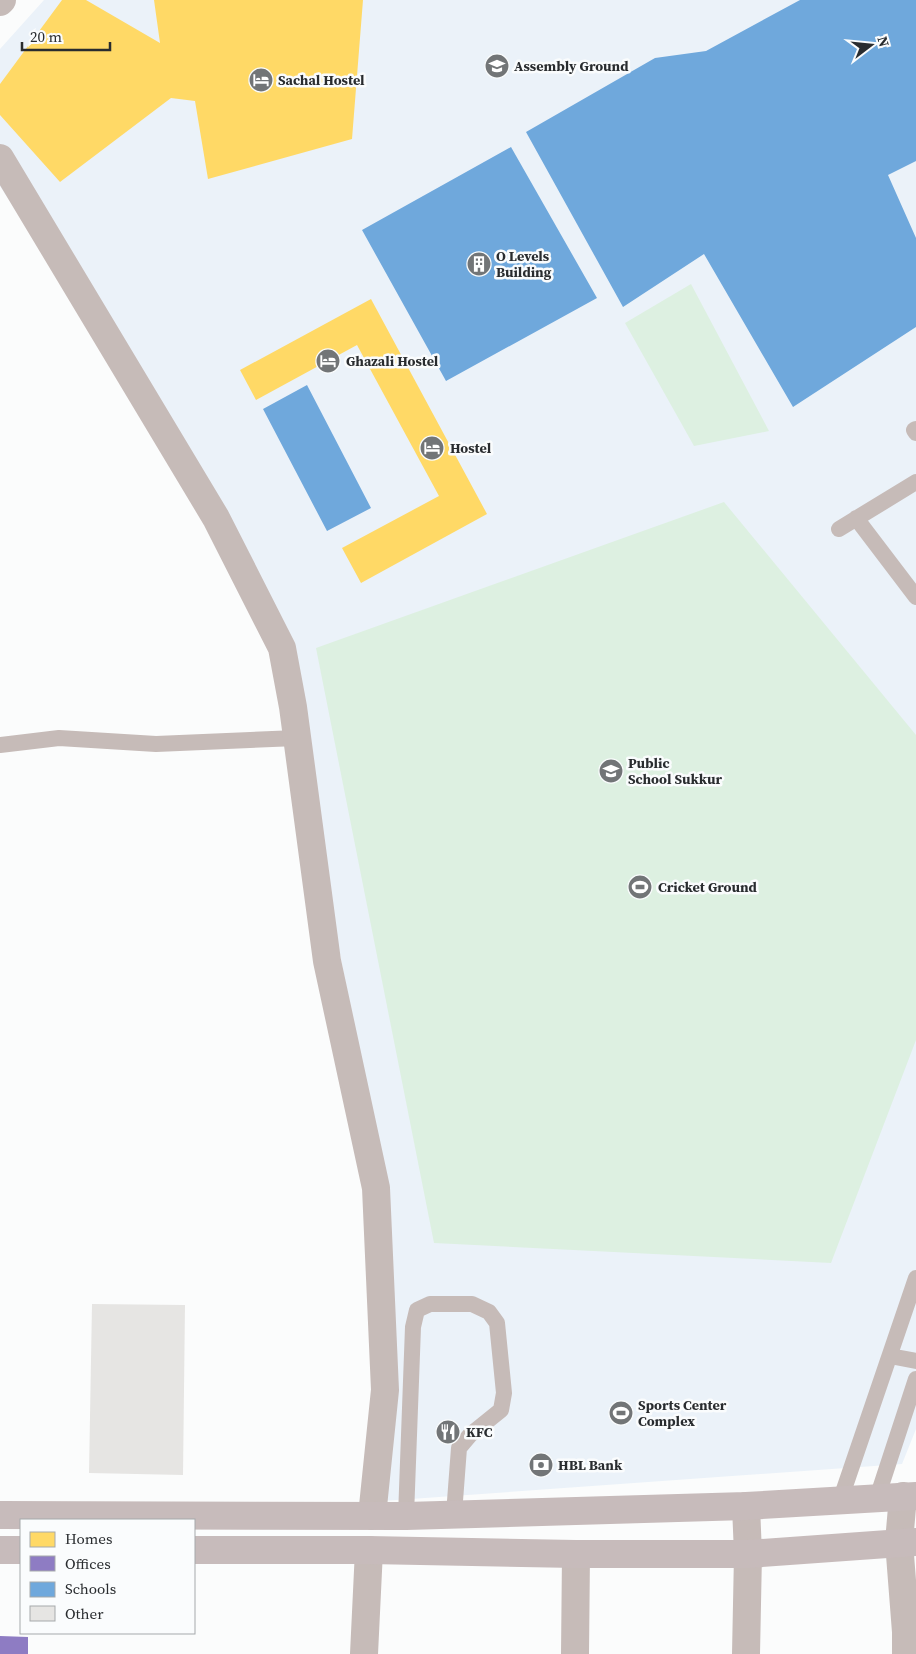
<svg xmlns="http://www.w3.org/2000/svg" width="916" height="1654" font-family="'Source Serif 4',serif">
  <rect width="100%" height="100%" fill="#fbfcfc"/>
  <path fill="#ebf2f9" d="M44 0H916V1429L902 1464 368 1502 379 1150 326 884 286 658 54 269 0 186V49Z"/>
  <path fill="#ddf0e1" d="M691 284 769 431 694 446 625 323Z
    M724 502 916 735V1040L831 1263 434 1243 316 648Z"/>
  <path fill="#ffd966" d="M62 0H86L160 43 154 0H363L352 139 208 179 195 101 171 98 60 182 0 115V84Z
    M371 299 487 514 361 583 342 548 439 496 357 345 256 400 240 370Z"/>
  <path fill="#8e7cc3" d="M0 1636 28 1637V1654H0Z"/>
  <path fill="#6fa8dc" d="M800 0H916V161L888 175 916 238V327L793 407 704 254 623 307 526 132 655 58 706 51Z
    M511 147 597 298 446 381 362 230Z
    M307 385 371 508 327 531 263 409Z"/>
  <path fill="#e6e5e3" d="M92 1304 185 1305 183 1475 89 1473Z"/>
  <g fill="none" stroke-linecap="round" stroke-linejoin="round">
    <path stroke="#c6bbb8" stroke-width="16" d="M916 429 914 430 916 433
      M856 518 916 597
      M839 529 916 482
      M0 745 59 738 156 744 297 738
      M890 1356 916 1361
      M877 1498 916 1379
      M840 1501 916 1278
      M406 1516 413 1327 417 1310 430 1304H472L489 1312 497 1323 504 1393 501 1410 470 1435 459 1448 454 1514"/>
    <path stroke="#c6bbb8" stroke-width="28" d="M0 2 2 0
      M0 158 216 518 282 648 293 707 327 961 376 1188 385 1390 372 1516
      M903 1496 899 1542 906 1632V1654
      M364 1654 369 1550
      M575 1654 576 1554
      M746 1654 748 1554 746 1506"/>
    <path stroke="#c7bbbb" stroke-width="28" d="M0 1515 406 1516 746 1506 916 1496
      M0 1550H21
      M194 1550H369L576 1554H748L916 1542"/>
  </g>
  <defs>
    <symbol id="school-disc" viewBox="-11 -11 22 22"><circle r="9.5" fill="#727577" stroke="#fafcfd"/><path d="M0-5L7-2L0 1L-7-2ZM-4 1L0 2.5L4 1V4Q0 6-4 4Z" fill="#fff"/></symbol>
    <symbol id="hotel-disc" viewBox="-11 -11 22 22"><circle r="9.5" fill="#727577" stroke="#fafcfd"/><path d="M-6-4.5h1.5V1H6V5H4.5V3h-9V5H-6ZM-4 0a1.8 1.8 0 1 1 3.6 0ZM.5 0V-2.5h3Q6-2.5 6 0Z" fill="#fff"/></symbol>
    <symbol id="building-disc" viewBox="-11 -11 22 22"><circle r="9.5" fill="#727577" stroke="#fafcfd"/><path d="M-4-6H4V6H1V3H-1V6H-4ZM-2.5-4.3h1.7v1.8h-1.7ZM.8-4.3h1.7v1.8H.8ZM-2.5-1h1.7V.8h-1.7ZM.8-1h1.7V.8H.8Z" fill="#fff"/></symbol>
    <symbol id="stadium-disc" viewBox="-11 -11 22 22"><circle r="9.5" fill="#727577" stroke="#fafcfd"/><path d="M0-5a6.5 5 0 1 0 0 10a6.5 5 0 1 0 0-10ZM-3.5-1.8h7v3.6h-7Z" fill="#fff"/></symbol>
    <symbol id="restaurant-disc" viewBox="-11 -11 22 22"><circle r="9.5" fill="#727577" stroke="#fafcfd"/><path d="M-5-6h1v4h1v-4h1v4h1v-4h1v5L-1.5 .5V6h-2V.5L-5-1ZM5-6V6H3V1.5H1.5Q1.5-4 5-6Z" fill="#fff"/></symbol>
    <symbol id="bank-disc" viewBox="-11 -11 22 22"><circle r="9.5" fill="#727577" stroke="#fafcfd"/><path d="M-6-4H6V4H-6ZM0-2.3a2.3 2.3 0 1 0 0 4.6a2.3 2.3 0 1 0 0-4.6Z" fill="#fff"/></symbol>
  </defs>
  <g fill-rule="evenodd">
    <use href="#school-disc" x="483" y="52" width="28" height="28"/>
    <use href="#hotel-disc" x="247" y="66" width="28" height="28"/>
    <use href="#building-disc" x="465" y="250" width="28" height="28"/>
    <use href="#hotel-disc" x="314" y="347" width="28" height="28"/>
    <use href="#hotel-disc" x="418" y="434" width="28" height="28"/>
    <use href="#school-disc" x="597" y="757" width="28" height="28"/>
    <use href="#stadium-disc" x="626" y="873" width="28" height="28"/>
    <use href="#stadium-disc" x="607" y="1399" width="28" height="28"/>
    <use href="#restaurant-disc" x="434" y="1418" width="28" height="28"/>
    <use href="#bank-disc" x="527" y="1451" width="28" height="28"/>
  </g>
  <g text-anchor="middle" stroke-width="5" stroke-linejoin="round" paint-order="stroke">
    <g font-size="14" font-weight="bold" fill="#292c2f" stroke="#fafcfd" text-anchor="start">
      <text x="514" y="71">Assembly Ground</text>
      <text x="278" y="85">Sachal Hostel</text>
      <text x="496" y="261">O Levels<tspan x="496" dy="16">Building</tspan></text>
      <text x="346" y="366">Ghazali Hostel</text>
      <text x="450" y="453">Hostel</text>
      <text x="628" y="768">Public<tspan x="628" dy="16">School Sukkur</tspan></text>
      <text x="658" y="892">Cricket Ground</text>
      <text x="638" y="1410">Sports Center<tspan x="638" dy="16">Complex</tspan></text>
      <text x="466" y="1437">KFC</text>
      <text x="558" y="1470">HBL Bank</text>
    </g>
  </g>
  <rect x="20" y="1519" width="175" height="115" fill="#fafcfd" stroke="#a6a9ab"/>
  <rect x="30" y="1532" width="25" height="15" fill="#ffd966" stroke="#a6a9ab"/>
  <text x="65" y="1544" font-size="15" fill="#292c2f">Homes</text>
  <rect x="30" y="1556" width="25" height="15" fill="#8e7cc3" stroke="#a6a9ab"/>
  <text x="65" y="1569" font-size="15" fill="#292c2f">Offices</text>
  <rect x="30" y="1582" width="25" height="15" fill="#6fa8dc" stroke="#a6a9ab"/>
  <text x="65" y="1594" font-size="15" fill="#292c2f">Schools</text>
  <rect x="30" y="1606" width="25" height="15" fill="#e6e5e3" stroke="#a6a9ab"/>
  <text x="65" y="1619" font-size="15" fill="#292c2f">Other</text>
  <g transform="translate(871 45) rotate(74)" stroke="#fafcfd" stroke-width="4" paint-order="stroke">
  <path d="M0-4L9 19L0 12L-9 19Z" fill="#292c2f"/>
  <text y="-8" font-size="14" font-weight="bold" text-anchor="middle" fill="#292c2f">N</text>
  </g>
  <path d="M22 42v8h88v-8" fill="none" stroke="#292c2f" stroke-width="2.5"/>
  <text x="30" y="42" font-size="15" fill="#292c2f" stroke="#fafcfd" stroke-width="4" paint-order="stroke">20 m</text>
</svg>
